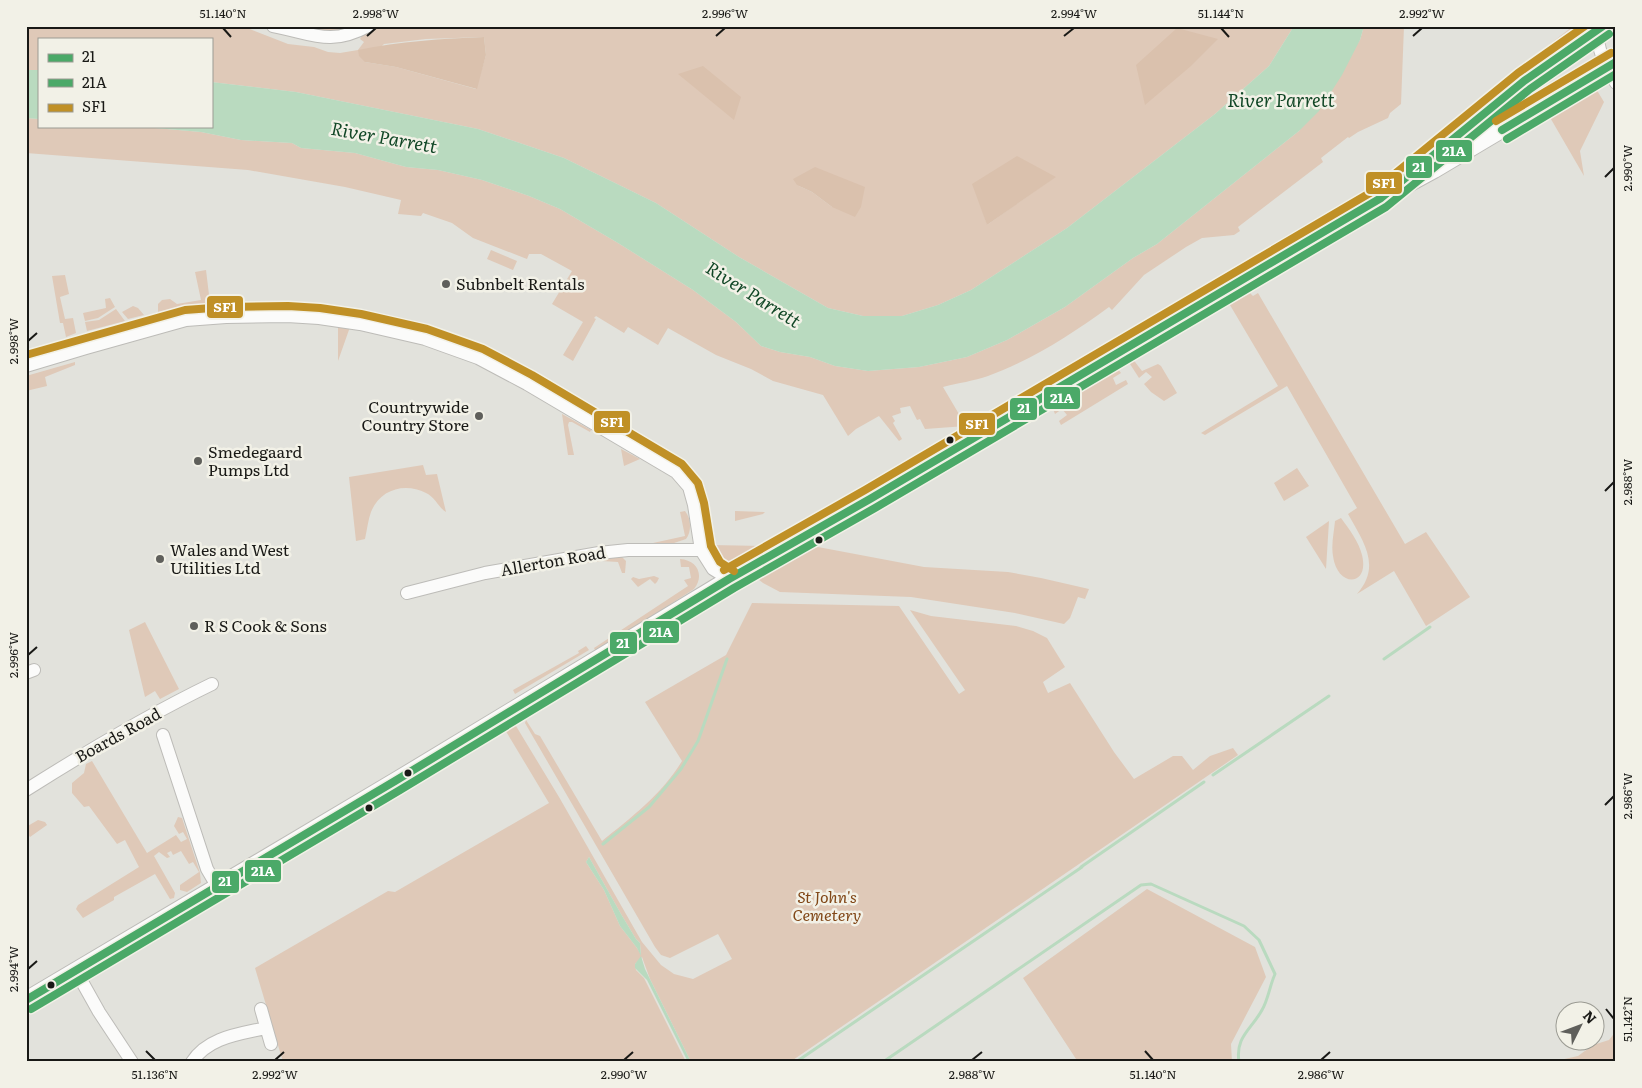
<svg xmlns="http://www.w3.org/2000/svg" width="1642" height="1088" font-family="Literata,serif">
  <rect width="100%" height="100%" fill="#e2e2dc"/>
  <path fill="#dfc9b8" fill-rule="evenodd" d="M26 26H242L288 44 314 47 328 52 340 53 358 50 364 42 360 39C374 20 411 26 434 26L436 29 474 26H1294L1269 66 1215 114 1067 228 971 290 938 305 902 316H863L828 308 739 257 656 203 564 158 478 129 296 92 211 82V39H39V70H26ZM484 37 486 55 476 89 396 67 365 62 384 44 426 39ZM1055 177 987 225V224L973 184ZM797 185 861 207H832L812 192Z
    M312 26H355L325 33 313 30Z
    M1364 26H1404L1401 104 1390 113 1388 118 1358 132 1349 138 1348 137 1321 158 1323 162 1238 227 1240 231 1234 235 1202 238 1186 247 1144 275 1112 310 1109 307C1072 334 1032 360 988 376 974 381 958 383 943 387L966 426 925 429 920 419 917 420 910 406 900 408 901 413 892 416 895 421 893 423 902 439 899 441 879 416 856 429 848 436 823 395 773 381 751 369 716 355 668 328 658 345 628 327 624 333 596 316 594 318 596 319 573 361 563 355 583 322 552 304 572 271 541 254H529L527 259 473 238 452 223 423 213 421 216 398 214 401 200 345 187 248 170 26 153V118L39 119V126H132L201 132 241 140 292 143 301 148 355 153 406 167 438 170 482 180 529 196 560 209 618 243 693 290 736 322 761 346 780 352 810 357 835 366 868 371 919 367 967 357 1007 340 1065 307 1133 258 1157 244 1299 131 1360 40Z
    M1573 26H1580L1568 39 1506 85 1503 81Z
    M1595 87 1604 102 1580 151 1584 176 1548 114Z
    M491 250 517 261 513 270 487 259Z
    M206 270 210 303 158 312V304L162 300 170 299 177 304 201 300 195 272Z
    M65 275 69 294 60 297 65 319 73 318 76 333 66 337 63 323H60L52 276Z
    M1243 291H1248L1253 296 1258 293 1405 544 1426 532 1470 597 1426 626 1394 571 1357 594C1382 566 1363 541 1348 514L1357 508 1287 386 1205 435 1201 433 1278 386 1227 300Z
    M110 298 115 307 98 318 85 321 83 313 106 308 105 299Z
    M276 303 303 306C297 313 280 313 276 303Z
    M133 306 138 308 144 315 128 319 122 312Z
    M324 307 349 311 344 314 326 311Z
    M116 309 125 321 87 331 85 322 99 320Z
    M371 314 393 318 387 322 375 320Z
    M142 321 138 327 98 338 90 336Z
    M338 326 350 327 338 361Z
    M433 329 456 337 451 340 436 336 434 333Z
    M74 340 69 347 26 360V355Z
    M467 341 492 352 488 355 470 348Z
    M1129 357 1132 358 1142 371 1158 364 1161 366 1177 393 1164 401 1151 392 1144 384 1152 377 1146 372 1139 378 1130 364Z
    M75 362V365L45 377 47 386 26 391V376Z
    M1111 367 1118 369 1121 373 1113 378 1116 385 1126 380 1128 384 1061 425 1059 421 1067 415 1062 409 1055 414 1053 409V402Z
    M541 379 568 395 566 397C557 395 543 389 541 379Z
    M562 414 591 430 590 432 572 422H569L568 425 574 455H568Z
    M609 419 629 430 623 433 611 426Z
    M637 435 659 448 653 450 639 442Z
    M621 449 640 459 624 466Z
    M672 455C699 473 702 487 707 519L705 520 702 517C700 504 700 490 692 479 686 471 671 464 672 455Z
    M423 465 426 475 437 474 446 512C438 507 435 497 426 493 405 482 380 489 371 512 368 520 367 530 365 539L356 541 349 477Z
    M1297 468 1309 486 1284 501 1274 483Z
    M685 511C691 518 692 531 686 539L668 545 653 543 685 536 680 512Z
    M735 511 765 512 763 514 735 521Z
    M1341 518C1349 529 1359 542 1362 555 1370 587 1337 588 1333 556 1331 545 1334 532 1335 521Z
    M1329 521 1326 569 1306 537Z
    M710 545 767 546 749 556 729 564C717 562 713 556 710 545Z
    M818 547 924 567 1008 572 1041 578 1089 589 1085 599 1078 597 1070 618 1064 624 1015 613 911 597 780 592 763 583 758 579V575L793 556Z
    M621 556 626 561 625 573H622L618 562 602 561 558 567 557 565Z
    M680 559C697 560 705 575 694 589L644 621 595 650 594 648 688 586 684 580 691 578 689 567H681Z
    M654 576 659 578 657 582 655 584 650 579 638 587 631 579 633 577 639 579Z
    M752 603 899 606 959 694 965 690 910 610 931 616 1016 626 1033 631 1047 638 1065 667 1043 682 1048 693 1070 683 1114 752 1134 779 1173 756H1182L1193 770 1210 756 1233 748 1238 755 790 1062H691L650 979 642 957 635 964 636 970 644 978 686 1062H283L255 968 388 891 395 892 549 803 504 728 513 724 516 726 559 797 642 942 661 965 674 974 693 979 732 959 718 934 670 958 661 955 655 947 525 723 526 720 535 734 540 736 602 841C632 817 662 794 682 761L645 702 726 655ZM589 857 621 914 636 939 640 943 641 955 637 948 620 926 604 890 586 862Z
    M145 622 179 689 160 699 155 691 145 697 129 630Z
    M586 646 589 650 515 694 513 690 579 653 578 651Z
    M92 761 147 853 176 835 181 842 187 839 183 832 179 834 174 826 178 817 182 818 200 873 201 883 187 892 180 890V885L199 872 193 862 189 864 181 851 173 855 171 851 167 853 170 857 167 858 159 852 154 856 175 893 174 898 170 899 155 874 114 897V900L83 918 76 909 78 905 139 867 125 840 117 844 89 806 84 807 72 793V783L84 773 86 764Z
    M38 820 45 822 47 825 30 837 26 831V827Z
    M1147 889 1255 947 1266 977 1231 1044 1232 1062H1078L1023 978Z
    M1616 1031V1062H1551L1578 1056 1593 1045 1609 1040Z"/>
  <path fill="#dac1ad" d="M1177 28 1218 39 1191 66 1145 105 1136 65Z
    M484 37 486 55 477 89 396 67 365 62 359 56 358 50C400 41 442 39 484 37Z
    M703 66 741 97 734 120 678 74Z
    M1017 156 1056 177 987 225 972 184Z
    M815 167 865 187 861 207 855 217 832 207 812 192 797 185 793 179Z"/>
  <path fill="#b9dabf" d="M1294 26H1364L1360 40 1342 75 1319 111 1299 131 1157 244 1133 258 1065 307 1007 340 967 357 919 367 868 371 835 366 810 357 780 352 761 346 736 322 693 290 618 243 560 209 529 196 482 180 438 170 406 167 355 153 301 148 292 143 241 140 201 132 132 126H211V82L296 92 478 129 564 158 656 203 739 257 828 308 863 316H902L938 305 971 290 1067 228 1215 114 1269 66Z
    M26 70H39V119L26 118Z
    M589 857 621 914 636 939 640 943 641 956 645 969 691 1062H688L647 980 635 968V964L641 956 637 948 620 926 604 890 586 862Z"/>
  <g fill="none" stroke-linecap="round" stroke-linejoin="round">
    <path stroke="#b9dabf" stroke-width="3" d="M1384 659 1430 627
      M1213 775 1329 696
      M603 844 649 807 681 769 698 741 727 659
      M1081 867 1204 782
      M796 1062 1082 867
      M883 1062 1141 885 1151 884 1244 926 1259 940 1275 974C1270 985 1268 1000 1262 1010 1251 1030 1235 1037 1239 1062"/>
    <defs>
      <path id="minor" d="M273 26C312 33 329 47 368 26
        M1597 30C1598 53 1605 63 1616 83
        M26 366 86 348 186 320 226 317 287 316 319 318 360 324 425 339 478 358 527 384 676 472 689 487 694 505 701 550 713 569 729 579
        M407 593 485 573 599 553 628 550H701
        M26 673 34 670
        M163 735 207 869 217 886
        M26 790C86 752 148 715 212 684
        M76 971 99 1012 132 1062
        M261 1009 271 1044
        M192 1062C208 1037 240 1034 266 1028"/>
      <path id="major" d="M1414 172 1524 81 1603 26
        M26 1000 395 781 729 579 870 499 1338 222 1434 170 1616 62"/>
    </defs>
    <use href="#minor" stroke="#bdbcb8" stroke-width="14"/>
    <use href="#major" stroke="#bdbcb8" stroke-width="18"/>
    <use href="#minor" stroke="#fbfbfa" stroke-width="12"/>
    <use href="#major" stroke="#fbfbfa" stroke-width="16"/>
    <defs>
      <path id="bus-1" d="M1502 130 1616 62
        M26 1000 395 781 729 579 870 499 1381 198 1524 81 1603 26"/>
      <path id="bus-2" d="M1507 139 1616 74
        M31 1009 400 790 734 588 875 508 1386 207 1530 89 1609 34"/>
      <path id="bus-3" d="M1496 121 1611 53
        M26 355 185 310 226 307 288 306 320 308 361 314 427 329 483 349 532 375 682 464 698 483 704 503 711 546 720 562 734 571
        M724 570 865 490 1375 190 1518 73 1585 26"/>
    </defs>
    <use href="#bus-1" stroke="#f2f1e7" stroke-width="11"/>
    <use href="#bus-2" stroke="#f2f1e7" stroke-width="11"/>
    <use href="#bus-3" stroke="#f2f1e7" stroke-width="11"/>
    <use href="#bus-1" stroke="#4ba968" stroke-width="8"/>
    <use href="#bus-2" stroke="#4ba968" stroke-width="8"/>
    <use href="#bus-3" stroke="#c09026" stroke-width="8"/>
  </g>
  <path fill="none" stroke="#191916" stroke-width="2" d="M223 28 231 37M1221 28 1229 37M367 36 376 28M716 36 725 28M1064 36 1074 28M1413 36 1422 28M1605 177 1614 168M28 341 37 333M1605 491 1614 482M28 655 37 647M1605 805 1614 796M28 969 37 961M1606 1009 1614 1019M146 1051 155 1060M1145 1051 1153 1060M275 1060 284 1052M624 1060 633 1052M972 1060 982 1052M1321 1060 1330 1052"/>
  <g fill="#5f5f5b" stroke="#f2f1e7" stroke-width="2">
    <circle cx="446" cy="284" r="5"/>
    <circle cx="479" cy="416" r="5"/>
    <circle cx="198" cy="461" r="5"/>
    <circle cx="160" cy="559" r="5"/>
    <circle cx="194" cy="626" r="5"/>
  </g>
  <g fill="#191916" stroke="#f2f1e7" stroke-width="2">
    <circle cx="950" cy="440" r="4.5"/>
    <circle cx="819" cy="540" r="4.5"/>
    <circle cx="408" cy="773" r="4.5"/>
    <circle cx="369" cy="808" r="4.5"/>
    <circle cx="51" cy="985" r="4.5"/>
  </g>
  <g text-anchor="middle" stroke-width="5" stroke-linejoin="round" paint-order="stroke">
    <g font-size="16" fill="#191916" stroke="#f2f1e7" text-anchor="start">
      <text x="456" y="290">Subnbelt Rentals</text>
      <text x="469" y="413" text-anchor="end">Countrywide<tspan x="469" dy="18">Country Store</tspan></text>
      <text x="208" y="458">Smedegaard<tspan x="208" dy="18">Pumps Ltd</tspan></text>
      <text x="170" y="556">Wales and West<tspan x="170" dy="18">Utilities Ltd</tspan></text>
      <text x="204" y="632">R S Cook &amp; Sons</text>
    </g>
    <g font-size="16" fill="#191916" stroke="#f2f1e7">
      <text transform="translate(553 561) rotate(-10)" y="6">Allerton Road</text>
      <text transform="translate(118 735) rotate(-29)" y="6">Boards Road</text>
    </g>
    <g font-size="16" font-style="italic" fill="#814717" stroke="#f2f1e7">
      <text x="827" y="903">St John's<tspan x="827" dy="18">Cemetery</tspan></text>
    </g>
    <g font-size="18" font-style="italic" fill="#114726" stroke="#f2f1e7">
      <text x="1281" y="107">River Parrett</text>
      <text transform="translate(384 138) rotate(10)" y="6">River Parrett</text>
      <text transform="translate(753 295) rotate(32)" y="6">River Parrett</text>
    </g>
  </g>
  <g stroke="#f2f1e7" stroke-width="2">
    <rect x="1435" y="139" width="38" height="24" rx="5" fill="#4ba968"/>
    <rect x="1405" y="155" width="28" height="24" rx="5" fill="#4ba968"/>
    <rect x="1365" y="171" width="38" height="24" rx="5" fill="#c09026"/>
    <rect x="206" y="295" width="38" height="24" rx="5" fill="#c09026"/>
    <rect x="1043" y="386" width="38" height="24" rx="5" fill="#4ba968"/>
    <rect x="1009" y="397" width="29" height="24" rx="5" fill="#4ba968"/>
    <rect x="593" y="410" width="38" height="24" rx="5" fill="#c09026"/>
    <rect x="958" y="412" width="38" height="24" rx="5" fill="#c09026"/>
    <rect x="642" y="620" width="38" height="24" rx="5" fill="#4ba968"/>
    <rect x="609" y="631" width="29" height="24" rx="5" fill="#4ba968"/>
    <rect x="244" y="859" width="38" height="24" rx="5" fill="#4ba968"/>
    <rect x="211" y="870" width="29" height="24" rx="5" fill="#4ba968"/>
  </g>
  <g font-size="14" text-anchor="middle" font-weight="bold" fill="#fff">
    <text x="1454" y="156">21A</text>
    <text x="1419" y="172">21</text>
    <text x="1384" y="188">SF1</text>
    <text x="225" y="312">SF1</text>
    <text x="1062" y="403">21A</text>
    <text x="1024" y="413">21</text>
    <text x="612" y="427">SF1</text>
    <text x="977" y="429">SF1</text>
    <text x="661" y="637">21A</text>
    <text x="623" y="648">21</text>
    <text x="263" y="876">21A</text>
    <text x="225" y="886">21</text>
  </g>
  <rect width="1642" height="1088" fill="none" stroke="#f2f1e7" stroke-width="55"/>
  <rect x="38" y="38" width="175" height="90" fill="#f2f1e7" stroke="#9b9b93"/>
  <rect x="48" y="54" width="25" height="8" fill="#4ba968" stroke="#9b9b93"/>
  <text x="82" y="62" font-size="15" fill="#191916">21</text>
  <rect x="48" y="79" width="25" height="8" fill="#4ba968" stroke="#9b9b93"/>
  <text x="82" y="88" font-size="15" fill="#191916">21A</text>
  <rect x="48" y="104" width="25" height="8" fill="#c09026" stroke="#9b9b93"/>
  <text x="82" y="112" font-size="15" fill="#191916">SF1</text>
  <g transform="translate(1580 1026) rotate(48)"><circle r="24" fill="#f2f1e7" stroke="#9b9b93"/>
  <path d="M0-4L9 19L0 12L-9 19Z" fill="#5f5f5b"/>
  <text y="-8" font-size="14" font-weight="bold" text-anchor="middle" fill="#191916">N</text>
  </g>
  <rect x="28" y="28" width="1586" height="1032" fill="none" stroke="#191916" stroke-width="2"/>
  <g font-size="12" text-anchor="middle" fill="#191916">
    <text x="223" y="18">51.140°N</text>
    <text x="376" y="18">2.998°W</text>
    <text x="725" y="18">2.996°W</text>
    <text x="1074" y="18">2.994°W</text>
    <text x="1221" y="18">51.144°N</text>
    <text x="1422" y="18">2.992°W</text>
    <text transform="translate(1628 168) rotate(-90)" y="4">2.990°W</text>
    <text transform="translate(14 341) rotate(-90)" y="4">2.998°W</text>
    <text transform="translate(1628 482) rotate(-90)" y="4">2.988°W</text>
    <text transform="translate(14 655) rotate(-90)" y="4">2.996°W</text>
    <text transform="translate(1628 796) rotate(-90)" y="4">2.986°W</text>
    <text transform="translate(14 969) rotate(-90)" y="4">2.994°W</text>
    <text transform="translate(1628 1019) rotate(-90)" y="4">51.142°N</text>
    <text x="155" y="1079">51.136°N</text>
    <text x="275" y="1079">2.992°W</text>
    <text x="624" y="1079">2.990°W</text>
    <text x="972" y="1079">2.988°W</text>
    <text x="1153" y="1079">51.140°N</text>
    <text x="1321" y="1079">2.986°W</text>
  </g>
</svg>
